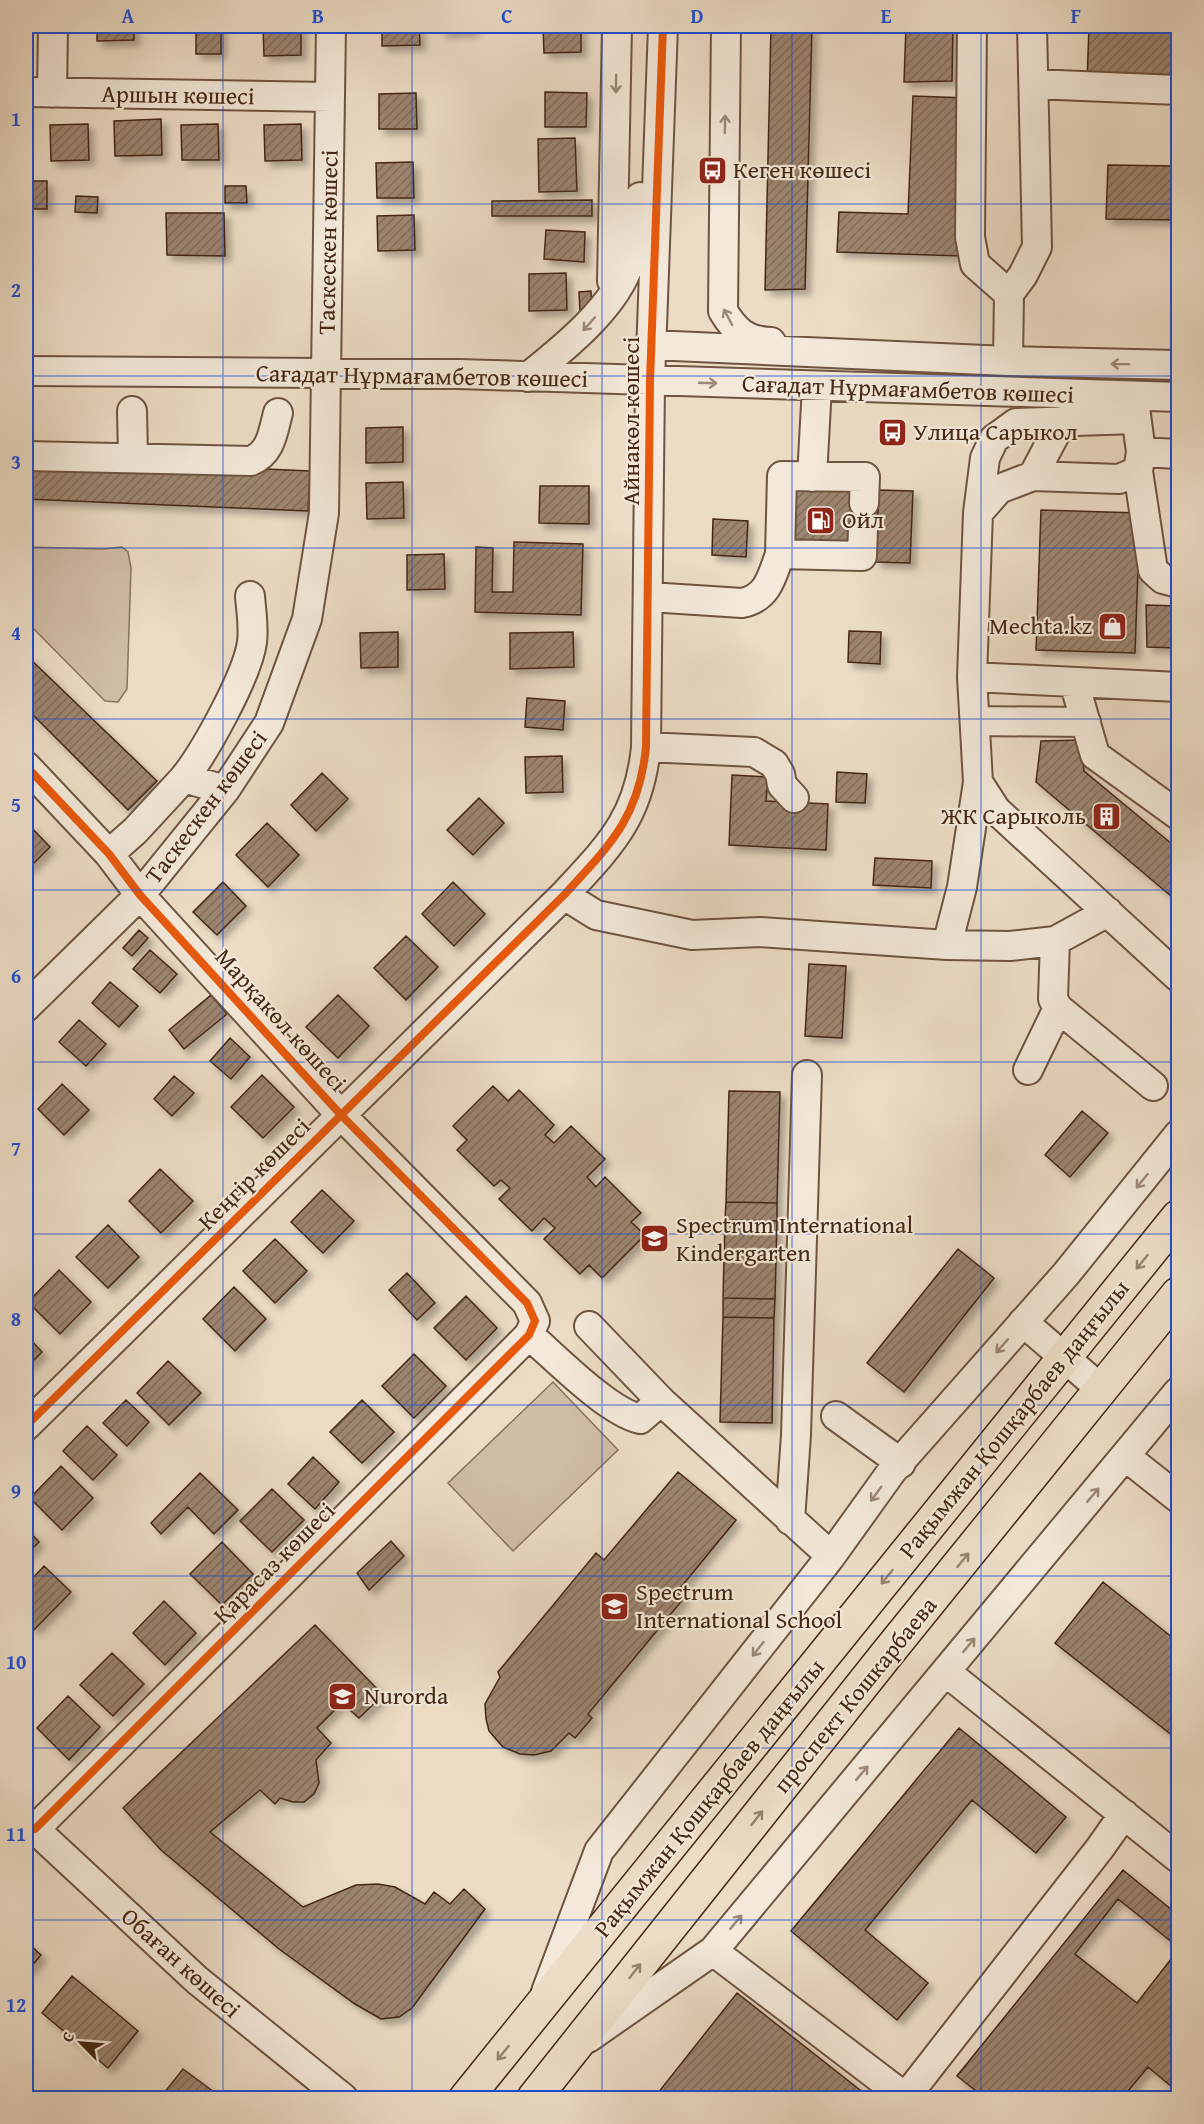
<svg xmlns="http://www.w3.org/2000/svg" width="1204" height="2124" font-family="'Gentium Book Plus',serif">
  <defs>
    <pattern id="building-hatch" width="6" height="6" patternUnits="userSpaceOnUse" patternTransform="scale(1.5)"><rect width="6" height="6" fill="#9c8570"/><path d="M-1 1l2-2M0 6l6-6M5 7l2-2" fill="none" stroke="#816d5b"/></pattern>
    <filter id="shadow"><feDropShadow dx="5.5" dy="5.5" stdDeviation="3" flood-color="#0004"/></filter>
  </defs>
  <rect width="100%" height="100%" fill="#ecdcc5"/>
  <filter id="stains"><feTurbulence type="fractalNoise" baseFrequency=".00333" numOctaves="4"/><feColorMatrix values="0 0 0 0 .2 0 0 0 0 .09 0 0 0 0 .02 0 0 0 .5 -.17"/></filter>
  <radialGradient id="worn" r=".72"><stop offset=".6" stop-color="#630" stop-opacity="0"/><stop offset="1" stop-color="#630" stop-opacity=".3"/></radialGradient>
  <path fill="#d0bda7" stroke="#8a725e" stroke-width="1.5" d="M26 547 103 549 122 547 128 552 131 568 127 689 118 702 105 701 26 621Z
    M553 1382 618 1450 513 1551 448 1483Z"/>
  <path fill="url(#building-hatch)" stroke="#452714" stroke-width="1.5" filter="url(#shadow)" d="M97 26H134V40L97 41Z
    M196 26H221V54H196Z
    M263 26H301V55L264 56Z
    M382 26H419L420 45 382 46Z
    M441 26H473V31L441 32Z
    M543 26H581V52L544 53Z
    M771 26H812L805 289 765 290Z
    M906 26H953L952 81 904 82Z
    M1089 26H1178V85L1087 83Z
    M545 92 587 93 586 127H545Z
    M416 93 417 129H379V94Z
    M913 96 967 98 962 256 837 252 839 212 908 214Z
    M161 119 162 155 115 156 114 121Z
    M88 124 89 160 51 161 50 125Z
    M218 124 219 160H182L181 125Z
    M301 124 302 160 265 161 264 125Z
    M575 138 577 191 539 192 538 139Z
    M413 162 414 198H377L376 163Z
    M1108 165 1178 166V220L1106 219Z
    M32 181H47V209H33Z
    M225 186H246L247 203H225Z
    M76 196 98 197 97 213 75 212Z
    M592 200V216H492V201Z
    M166 213H224L225 256 167 255Z
    M414 215 415 250 378 251 377 216Z
    M546 230 585 232 584 262 544 259Z
    M566 273 567 310 529 311V274Z
    M591 291 592 312H580L579 292Z
    M403 427V462L366 463V428Z
    M26 458 310 471 308 511 26 499Z
    M1175 477H1178V556L1172 555Z
    M403 482 404 518 367 519 366 483Z
    M540 486H589V524L539 523Z
    M789 486 850 488 878 504 877 530 849 544 787 543Z
    M879 490 913 491 910 563 876 562Z
    M1041 510 1140 513 1135 653 1036 650Z
    M713 519 748 521 746 557 712 555Z
    M514 542 583 544 581 615 475 612 476 547 493 548 492 592H513Z
    M444 554 445 589 407 590V555Z
    M1146 605 1178 606V648L1147 647Z
    M849 631 881 632 880 664 848 662Z
    M398 632V667L361 668 360 633Z
    M573 632 574 667 510 669V633Z
    M26 655 157 781 128 810 26 708Z
    M527 698 565 701 563 730 525 727Z
    M1080 740 1084 771 1178 849V902L1036 782 1041 741Z
    M562 756 563 792 526 793 525 757Z
    M837 772 867 774 865 803 836 802Z
    M322 773 348 799 316 831 291 805Z
    M732 775 768 777 766 801 828 804 826 850 729 845Z
    M479 798 504 823 473 855 447 830Z
    M267 823 299 855 268 887 236 855Z
    M28 824 50 847 26 871V827Z
    M875 858 932 861 931 888 873 885Z
    M223 882 246 906 217 935 193 912Z
    M453 882 485 914 454 946 422 914Z
    M139 930 148 938 132 956 123 948Z
    M406 936 438 967 406 1000 374 968Z
    M150 950 177 974 160 993 133 969Z
    M809 964 846 966 842 1038 805 1036Z
    M110 982 138 1006 119 1027 92 1003Z
    M211 995 227 1014 184 1049 169 1030Z
    M338 995 369 1026 338 1058 306 1027Z
    M79 1020 106 1044 86 1066 59 1042Z
    M230 1038 250 1057 231 1079 210 1061Z
    M262 1075 294 1107 263 1138 231 1107Z
    M174 1076 194 1093 172 1116 154 1099Z
    M62 1084 89 1110 64 1135 38 1109Z
    M493 1086 508 1101 519 1090 554 1125 545 1135 554 1143 571 1126 605 1159 587 1177 596 1187 605 1177 641 1213 631 1222 645 1235 602 1278 589 1265 580 1274 544 1239 555 1228 544 1218 532 1231 499 1199 510 1188 501 1180 494 1186 457 1150 467 1140 453 1126Z
    M729 1091 780 1092 777 1203 726 1202Z
    M1082 1111 1108 1133 1070 1177 1045 1155Z
    M160 1169 193 1201 161 1233 129 1201Z
    M322 1190 354 1221 323 1253 291 1222Z
    M726 1202 777 1203V1221L725 1220Z
    M725 1220 777 1221 775 1299 723 1298Z
    M108 1225 139 1257 108 1288 76 1257Z
    M275 1239 307 1271 275 1303 243 1271Z
    M958 1249 994 1278 904 1392 867 1363Z
    M59 1270 91 1302 60 1334 28 1302Z
    M407 1273 435 1303 417 1320 389 1290Z
    M234 1287 266 1319 235 1351 203 1319Z
    M466 1296 497 1328 466 1360 434 1328Z
    M723 1298 775 1299 774 1318 723 1317Z
    M723 1317 774 1318 772 1423 720 1422Z
    M26 1335 42 1352 26 1368Z
    M414 1354 446 1386 414 1418 382 1386Z
    M168 1361 201 1393 169 1425 137 1393Z
    M126 1400 149 1422 127 1446 103 1423Z
    M362 1400 394 1432 362 1463 330 1432Z
    M87 1426 117 1455 93 1480 63 1451Z
    M1178 1449V1465L1171 1459Z
    M313 1457 339 1482 315 1509 288 1484Z
    M61 1466 93 1498 62 1530 30 1498Z
    M678 1472 736 1520 677 1592 684 1598 588 1714 592 1718 575 1738 569 1733 551 1751 534 1755 520 1754 503 1747 489 1731 486 1719 485 1704 500 1677 498 1672 596 1553 604 1560Z
    M200 1473 238 1510 214 1534 188 1507 161 1534 151 1523Z
    M272 1489 304 1520 272 1552 240 1521Z
    M26 1528 39 1542 26 1555Z
    M391 1541 404 1556 369 1590 357 1573Z
    M222 1542 253 1574 222 1605 190 1574Z
    M44 1566 71 1592 34 1630 26 1621V1585Z
    M1103 1582 1178 1642V1740L1055 1643Z
    M164 1601 196 1633 165 1665 133 1633Z
    M315 1625 383 1695 359 1718 342 1703 317 1728 331 1743 316 1760 319 1783 314 1794 304 1802H293L280 1798 275 1804 260 1790 210 1832 303 1907 356 1885 378 1884 395 1887 425 1904 434 1892 450 1904 464 1889 485 1909 412 2008 399 2017 381 2019 355 2004 279 1949 161 1850 123 1808Z
    M112 1653 144 1684 113 1716 80 1685Z
    M68 1696 100 1727 69 1760 37 1728Z
    M959 1728 1066 1817 1036 1853 972 1800 865 1930 928 1983 897 2020 791 1931Z
    M1123 1870 1178 1915V1947L1118 1899 1075 1954 1137 2003 1178 1950V2092L1148 2067 1122 2098H985L957 2076Z
    M26 1941 41 1955 26 1973Z
    M72 1976 138 2031 108 2068 42 2013Z
    M737 1993 870 2098H654Z
    M183 2069 222 2098H160Z"/>
  <g fill="none" stroke-linecap="round" stroke-linejoin="round">
    <defs>
      <path id="minor" d="M726 26 723 311C735 331 746 341 771 342
        M972 26 970 237 975 264 1009 294
        M1034 84 1178 90
        M26 92 330 97
        M52 93 53 26
        M612 281 617 26
        M651 345 1008 361 1178 365
        M1008 361 1009 294 1023 275 1037 247 1032 26
        M26 371 459 374 1178 397
        M528 377C563 349 617 306 630 261 636 241 637 218 640 197
        M1134 400 1141 452 1138 471 1153 570 1163 579 1178 583
        M132 411 133 458
        M1141 452 1178 454
        M26 456 251 461C271 453 273 432 278 413
        M1138 471 1119 479 1033 476 999 489 978 513 972 677 1178 687
        M1033 476 1062 421
        M812 477 817 386
        M978 513 985 458 994 439 1016 423 1136 419
        M863 529 862 556 780 554 782 476 865 477 864 503
        M649 597 742 603C768 598 772 576 780 554
        M972 677 978 782 996 810 1178 977
        M1074 682 1095 755 1178 815
        M975 721 1086 722
        M646 747 754 752 774 764 780 774 782 785 794 798
        M26 766 109 854 140 895 341 1115 527 1303 535 1321 529 1335 35 1829
        M225 790 184 778C205 752 248 674 252 642 254 627 251 610 250 596
        M109 854 135 831 184 778
        M564 895 596 915 692 935 760 932 947 945 962 887 978 782
        M1055 941 1053 999 1058 1008 1153 1086
        M947 945 1010 946 1055 941 1108 912
        M26 1007 140 895 225 790 269 723 307 619 324 513 331 26
        M1028 1070 1058 1008
        M1023 1322 1101 1389
        M589 1326 661 1401 831 1556
        M529 1335C557 1359 607 1411 640 1419L661 1401
        M836 1416 901 1463
        M26 1426 564 895C610 845 639 818 646 747L650 381 663 26
        M1125 1456 1178 1498
        M790 1520 796 1435 807 1075
        M946 1672 1178 1858
        M26 1821 197 1980 343 2098
        M713 1951 906 2098
        M546 1992 599 1851 831 1556 892 1471 1066 1274 1178 1135
        M588 2038 713 1951 1178 1392
        M905 2098 1100 1848 1124 1814"/>
      <path id="major" d="M466 2098 1178 1217
        M534 2098 886 1655 1178 1294"/>
    </defs>
    <use href="#minor" stroke="#6f5440" stroke-width="32"/>
    <use href="#major" stroke="#452714" stroke-width="36"/>
    <use href="#minor" stroke="#f3e8d9" stroke-width="28"/>
    <use href="#major" stroke="#ecdcc5" stroke-width="33"/>
    <defs>
      <path id="cycleway" d="M26 766 109 854 140 895 341 1115 527 1303 535 1321 529 1335 35 1829
        M26 1426 564 895C610 845 639 818 646 747L650 381 663 26"/>
    </defs>
    <use href="#cycleway" stroke="#f3e8d9" stroke-width="11"/>
    <use href="#cycleway" stroke="#e8590c" stroke-width="8"/>
  </g>
  <defs><path id="oneway-shaft" d="M-6 0H5M1.5-3L5.5 0L1.5 3" fill="none" stroke-width="1.6" stroke-linecap="round" stroke-linejoin="round" transform="scale(1.5)"/></defs>
  <g stroke="#9c8876">
    <use href="#oneway-shaft" transform="translate(616 84) rotate(91)"/>
    <use href="#oneway-shaft" transform="translate(725 124) rotate(-89)"/>
    <use href="#oneway-shaft" transform="translate(728 317) rotate(-118)"/>
    <use href="#oneway-shaft" transform="translate(589 324) rotate(132)"/>
    <use href="#oneway-shaft" transform="translate(1120 364) rotate(-179)"/>
    <use href="#oneway-shaft" transform="translate(708 383) rotate(2)"/>
    <use href="#oneway-shaft" transform="translate(1142 1181) rotate(129)"/>
    <use href="#oneway-shaft" transform="translate(1002 1346) rotate(131)"/>
    <use href="#oneway-shaft" transform="translate(876 1494) rotate(126)"/>
    <use href="#oneway-shaft" transform="translate(1093 1495) rotate(-50)"/>
    <use href="#oneway-shaft" transform="translate(969 1645) rotate(-50)"/>
    <use href="#oneway-shaft" transform="translate(758 1649) rotate(128)"/>
    <use href="#oneway-shaft" transform="translate(862 1773) rotate(-50)"/>
    <use href="#oneway-shaft" transform="translate(736 1922) rotate(-50)"/>
  </g>
  <g stroke="#98826c">
    <use href="#oneway-shaft" transform="translate(1142 1262) rotate(129)"/>
    <use href="#oneway-shaft" transform="translate(963 1560) rotate(-51)"/>
    <use href="#oneway-shaft" transform="translate(887 1577) rotate(129)"/>
    <use href="#oneway-shaft" transform="translate(757 1818) rotate(-52)"/>
    <use href="#oneway-shaft" transform="translate(635 1971) rotate(-52)"/>
    <use href="#oneway-shaft" transform="translate(503 2053) rotate(129)"/>
  </g>
  <path fill="none" stroke="#1d4ed8" stroke-width="1.5" stroke-opacity="0.55" d="M223 26V2098M412 26V2098M602 26V2098M792 26V2098M981 26V2098M26 204H1178M26 376H1178M26 548H1178M26 719H1178M26 890H1178M26 1062H1178M26 1234H1178M26 1405H1178M26 1576H1178M26 1748H1178M26 1920H1178"/>
  <defs>
    <symbol id="bus-square" viewBox="-11 -11 22 22"><rect x="-9" y="-9" width="18" height="18" rx="4" fill="#8f2418" stroke="#f3e8d9"/><path d="M-5-6H5V4H4V6H2V4H-2V6H-4V4H-5ZM-3.5-4V0h7V-4ZM-3.5 1.2v1.5H-2V1.2ZM2 1.2v1.5H3.5V1.2Z" fill="#fff"/></symbol>
    <symbol id="fuel-square" viewBox="-11 -11 22 22"><rect x="-9" y="-9" width="18" height="18" rx="4" fill="#8f2418" stroke="#f3e8d9"/><path d="M-5.5-6h7V0h2V4h1.3V-2.5L3-4.5l.8-.8L6-3V5H2.5V1h-1V6h-7ZM-4.2-4.7v3.2H.2V-4.7Z" fill="#fff"/></symbol>
    <symbol id="shop-square" viewBox="-11 -11 22 22"><rect x="-9" y="-9" width="18" height="18" rx="4" fill="#8f2418" stroke="#f3e8d9"/><path d="M-5-2.5h2.3a2.7 3.5 0 0 1 5.4 0H5L5.5 6h-11ZM-1.5-2.5h3a1.5 2.3 0 0 0-3 0Z" fill="#fff"/></symbol>
    <symbol id="building-square" viewBox="-11 -11 22 22"><rect x="-9" y="-9" width="18" height="18" rx="4" fill="#8f2418" stroke="#f3e8d9"/><path d="M-4-6H4V6H1V3H-1V6H-4ZM-2.5-4.3h1.7v1.8h-1.7ZM.8-4.3h1.7v1.8H.8ZM-2.5-1h1.7V.8h-1.7ZM.8-1h1.7V.8H.8Z" fill="#fff"/></symbol>
    <symbol id="school-square" viewBox="-11 -11 22 22"><rect x="-9" y="-9" width="18" height="18" rx="4" fill="#8f2418" stroke="#f3e8d9"/><path d="M0-5L7-2L0 1L-7-2ZM-4 1L0 2.5L4 1V4Q0 6-4 4Z" fill="#fff"/></symbol>
  </defs>
  <g fill-rule="evenodd">
    <use href="#bus-square" x="696" y="154" width="33" height="33"/>
    <use href="#bus-square" x="876" y="416" width="33" height="33"/>
    <use href="#fuel-square" x="804" y="504" width="33" height="33"/>
    <use href="#shop-square" x="1096" y="610" width="33" height="33"/>
    <use href="#building-square" x="1090" y="800" width="33" height="33"/>
    <use href="#school-square" x="638" y="1222" width="33" height="33"/>
    <use href="#school-square" x="598" y="1590" width="33" height="33"/>
    <use href="#school-square" x="326" y="1680" width="33" height="33"/>
  </g>
  <g text-anchor="middle" stroke-width="4.5" stroke-linejoin="round" paint-order="stroke">
    <g font-size="24" fill="#452714" stroke="#f3e8d9">
      <text transform="translate(178 95) rotate(1)" y="8">Аршын көшесі</text>
      <text transform="translate(328 242) rotate(-89)" y="8">Таскескен көшесі</text>
      <text transform="translate(422 376) rotate(1)" y="8">Сағадат Нұрмағамбетов көшесі</text>
      <text transform="translate(908 389) rotate(2)" y="8">Сағадат Нұрмағамбетов көшесі</text>
      <text transform="translate(631 421) rotate(-90)" y="8">Айнакөл көшесі</text>
      <text transform="translate(206 807) rotate(-53)" y="8">Таскескен көшесі</text>
      <text transform="translate(281 1020) rotate(48)" y="8">Марқакөл көшесі</text>
      <text transform="translate(254 1174) rotate(-45)" y="8">Кеңгір көшесі</text>
      <text transform="translate(1014 1419) rotate(-51)" y="8">Рақымжан Қошқарбаев даңғылы</text>
      <text transform="translate(274 1563) rotate(-45)" y="8">Қарасаз көшесі</text>
      <text transform="translate(855 1695) rotate(-51)" y="8">проспект Кошкарбаева</text>
      <text transform="translate(709 1798) rotate(-51)" y="8">Рақымжан Қошқарбаев даңғылы</text>
      <text transform="translate(181 1963) rotate(42)" y="8">Обаған көшесі</text>
    </g>
    <g font-size="24" fill="#452714" stroke="#f3e8d9" text-anchor="start">
      <text x="733" y="178">Кеген көшесі</text>
      <text x="913" y="440">Улица Сарыкол</text>
      <text x="842" y="528">Ойл</text>
      <text x="1092" y="634" text-anchor="end">Mechta.kz</text>
      <text x="1086" y="824" text-anchor="end">ЖК Сарыколь</text>
      <text x="676" y="1233">Spectrum International<tspan x="676" dy="28">Kindergarten</tspan></text>
      <text x="636" y="1600">Spectrum<tspan x="636" dy="28">International School</tspan></text>
      <text x="364" y="1704">Nurorda</text>
    </g>
  </g>
  <rect width="1204" height="2124" fill="none" stroke="#ecdcc5" stroke-width="66"/>
  <g transform="translate(81 2043) rotate(295)" stroke="#f3e8d9" stroke-width="4.5" paint-order="stroke">
  <path d="M0-4.5L10 22L0 15L-10 22Z" fill="#452714"/>
  <text y="-9" font-size="16" font-weight="bold" text-anchor="middle" fill="#452714">С</text>
  </g>
  <rect x="33" y="33" width="1138" height="2058" fill="none" stroke="#1d4ed8" stroke-width="2"/>
  <g font-size="20" text-anchor="middle" font-weight="bold" fill="#1d4ed8">
    <text x="128" y="23">A</text>
    <text x="318" y="23">B</text>
    <text x="507" y="23">C</text>
    <text x="697" y="23">D</text>
    <text x="886" y="23">E</text>
    <text x="1076" y="23">F</text>
    <text x="16" y="126">1</text>
    <text x="16" y="297">2</text>
    <text x="16" y="469">3</text>
    <text x="16" y="640">4</text>
    <text x="16" y="812">5</text>
    <text x="16" y="983">6</text>
    <text x="16" y="1155">7</text>
    <text x="16" y="1326">8</text>
    <text x="16" y="1498">9</text>
    <text x="16" y="1669">10</text>
    <text x="16" y="1841">11</text>
    <text x="16" y="2012">12</text>
  </g>
  <rect width="100%" height="100%" filter="url(#stains)"/>
  <rect width="100%" height="100%" fill="url(#worn)"/>
</svg>
